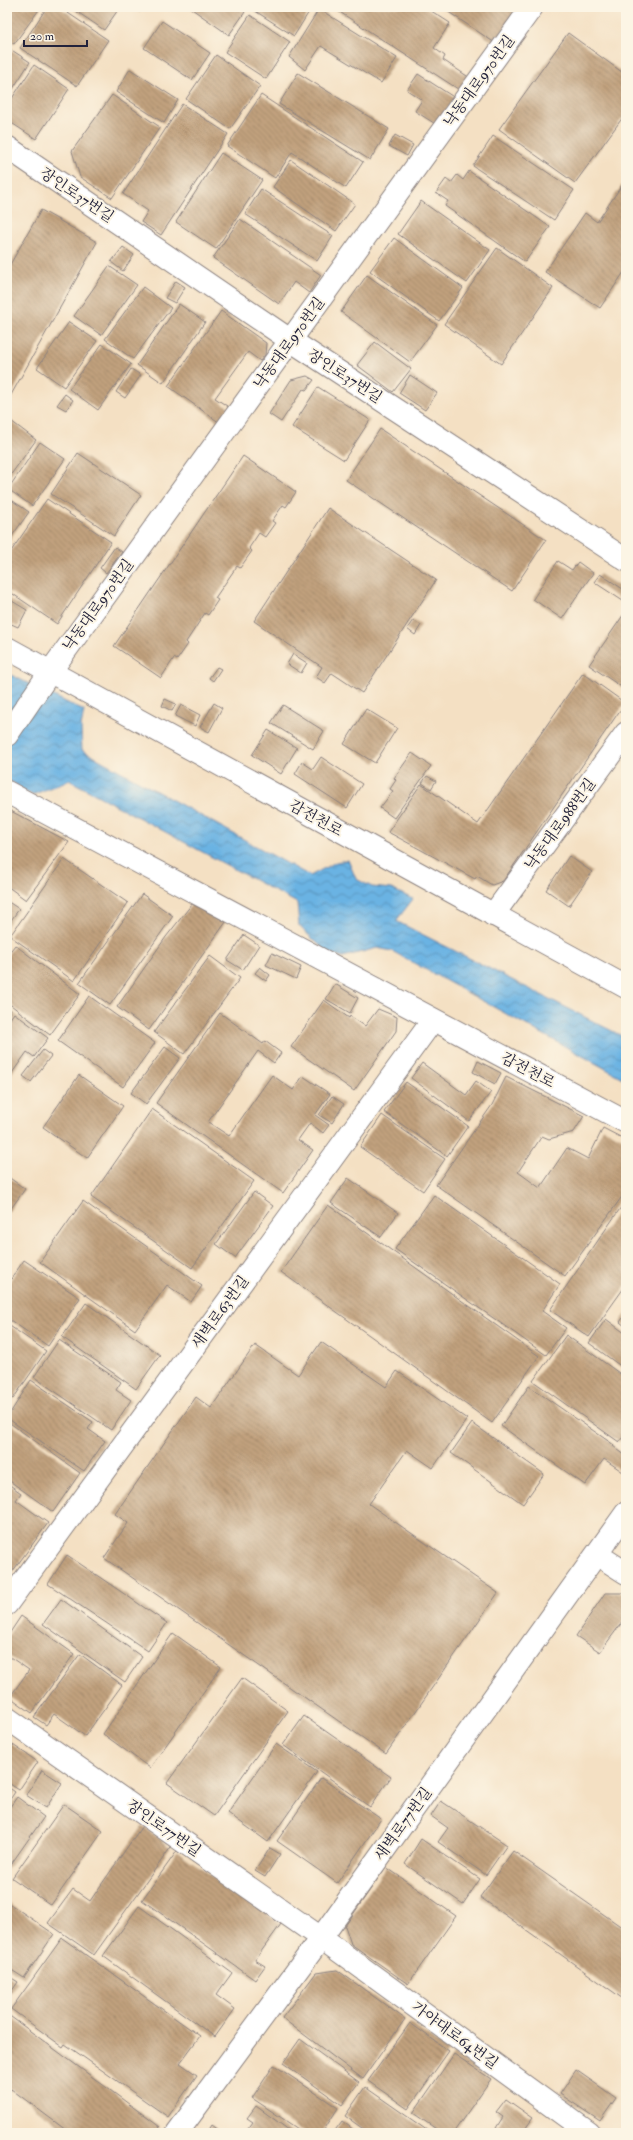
<svg xmlns="http://www.w3.org/2000/svg" width="633" height="2140" font-family="'IM FELL Double Pica','Noto Serif KR',serif">
  <defs>
    <pattern id="water-waves" width="16" height="10" patternUnits="userSpaceOnUse"><rect width="16" height="10" fill="#6bb3e3"/><path d="M0 5q4-4 8 0t8 0" fill="none" stroke="#5891b9"/></pattern>
    <pattern id="building-back-hatch" width="6" height="6" patternUnits="userSpaceOnUse"><rect width="6" height="6" fill="#c1a17e"/><path d="M-1 5l2 2M0 0l6 6M5-1l2 2" fill="none" stroke="#9c8368"/></pattern>
  </defs>
  <rect width="100%" height="100%" fill="#fcf5e5"/>
  <filter id="ink" filterUnits="userSpaceOnUse"><feTurbulence type="fractalNoise" baseFrequency=".025" numOctaves="2"/><feDisplacementMap in="SourceGraphic" scale="8" xChannelSelector="R" yChannelSelector="G"/><feConvolveMatrix kernelMatrix="1 2 1 2 8 2 1 2 1" color-interpolation-filters="sRGB"/></filter>
  <filter id="wash" filterUnits="userSpaceOnUse"><feTurbulence type="fractalNoise" baseFrequency=".012" numOctaves="4" result="noise"/><feDisplacementMap in="SourceGraphic" scale="16" xChannelSelector="R" yChannelSelector="G"/><feGaussianBlur stdDeviation="0.9" result="paint"/><feColorMatrix in="noise" values="0 0 0 0 0 0 0 0 0 0 0 0 0 0 0 0 0 1.4 0 .05"/><feComposite in="paint" operator="in"/></filter>
  <g filter="url(#wash)">
    <rect width="100%" height="100%" fill="#f4e0c3"/>
    <path fill="url(#water-waves)" stroke="#466a8f" d="M7 673 84 711 81 727 82 750 310 876 336 862 348 860 356 879 372 887 391 889 413 899 396 921 626 1038V1080L392 951 377 948 343 957 328 953 299 926 297 903 69 780 32 795 7 779Z"/>
    <g id="blocks">
      <path fill="url(#building-back-hatch)" d="M7 7H41L14 44 7 39Z
        M47 7H59L108 40 77 86 20 48Z
        M70 7H120L104 30Z
        M133 7H143L140 12Z
        M189 7H237L245 12 229 35Z
        M249 7H312L294 36Z
        M332 7H425L450 23 434 48 445 56 443 60 470 78 461 91Z
        M441 7H519L495 43Z
        M319 9 397 58 381 83 321 46 305 70 289 57Z
        M250 15 290 42 266 79 225 52Z
        M162 21 210 53 192 80 144 48Z
        M568 33 626 75V113L575 183 499 129Z
        M7 47 30 62 7 98Z
        M216 55 260 86 230 129 186 99Z
        M34 65 69 89 36 139 7 120V106Z
        M130 69 178 100 164 123 116 92Z
        M298 73 389 129 370 160 279 104Z
        M418 74 455 98 437 125 415 111 422 100 407 90Z
        M112 95 160 127 112 198 80 177 72 151Z
        M261 95 363 162 346 188 292 152 275 178 227 146Z
        M182 104 228 134 161 235 141 222 148 211 123 194Z
        M395 135 413 145 407 156 389 146Z
        M493 136 574 190 554 220 473 166Z
        M221 153 262 180 216 249 176 222Z
        M291 160 355 204 336 231 273 187Z
        M469 171 550 227 525 262 445 206 448 201 436 193 446 179 451 183 457 175 463 180Z
        M626 179V269L600 308 545 272 585 213 597 222Z
        M261 189 333 236 317 261 245 214Z
        M421 201 490 250 467 283 398 234Z
        M41 210 97 242 7 402V270Z
        M240 219 321 275 309 293 294 282 279 304 213 258Z
        M394 238 463 288 439 321 370 271Z
        M123 247 134 255 123 271 111 262Z
        M497 248 553 288 501 364 444 324Z
        M109 266 137 285 101 335 74 316Z
        M367 275 437 325 410 362 341 312Z
        M176 281 185 287 175 303 165 298Z
        M143 287 171 308 133 359 105 339Z
        M179 304 205 322 163 383 137 365Z
        M221 311 266 343 265 355 260 361 248 352 215 398 230 408 220 423 168 386Z
        M69 322 97 341 64 387 37 368Z
        M375 342 411 369 393 392 357 365Z
        M102 344 131 364 98 410 69 389Z
        M131 369 141 375 125 398 116 392Z
        M410 375 437 393 425 410 399 393Z
        M307 376 314 380 306 390 303 389 281 422 269 414 291 380Z
        M318 387 370 420 344 460 292 427Z
        M65 394 73 400 66 410 57 405Z
        M11 421 36 440 7 480V426Z
        M380 429 546 540 512 591 346 480Z
        M40 442 65 459 32 506 8 489Z
        M78 453 141 495 114 536 51 494Z
        M243 456 296 492 286 507 283 505 272 521 275 523 265 537 259 533 249 548 252 551 240 568 237 566 215 598 218 600 208 615 205 613 186 642 188 644 177 660 174 658 161 678 114 646Z
        M7 497 29 512 7 543Z
        M47 499 111 542 57 624 7 590V557Z
        M328 508 436 580 362 693 332 673 325 683 316 677 322 667 254 621Z
        M115 547 122 552 106 573 100 568Z
        M558 561 572 570 578 562 593 573 562 619 533 599Z
        M600 574 626 591V603L594 582Z
        M7 598 27 610 18 627 7 622Z
        M626 611V690L589 665Z
        M413 620 421 625 415 635 407 629Z
        M293 654 307 663 301 673 287 664Z
        M217 667 221 669 213 681 209 678Z
        M583 673 625 703 503 881 492 885 477 876 475 879 388 832 421 784 478 824Z
        M165 699 176 704 172 711 162 706Z
        M214 703 222 708 209 732 200 727Z
        M181 705 200 715 195 726 175 716Z
        M283 705 324 731 313 749 271 723Z
        M366 709 397 728 375 763 344 744Z
        M268 730 297 748 281 774 252 755Z
        M412 753 431 766 394 818 380 808 393 791 390 789 396 780 394 778Z
        M321 757 362 784 347 808 295 774 302 762 313 769Z
        M427 776 436 781 431 789 422 783Z
        M7 809 69 842 26 900 7 886Z
        M569 856 592 872 569 906 546 890Z
        M64 859 128 903 74 981 10 936Z
        M142 894 173 916 110 1005 79 983Z
        M7 901 19 909 7 926Z
        M192 904 226 922 149 1030 117 1007 166 937Z
        M244 935 259 945 243 970 227 960Z
        M15 945 80 994 50 1035 7 1002V953L8 954Z
        M272 953 301 967 296 979 266 965Z
        M210 956 240 978 184 1054 154 1032Z
        M260 967 270 975 266 981 255 973Z
        M335 984 358 998 350 1013 326 999Z
        M89 996 155 1043 123 1087 58 1041Z
        M324 1000 349 1018 350 1016 365 1026 378 1009 397 1017 396 1031 354 1091 291 1047Z
        M7 1007 11 1010 7 1016Z
        M14 1013 48 1038 34 1057 27 1052 7 1080V1037L9 1033 7 1032V1023Z
        M220 1013 263 1044 265 1041 281 1053 274 1063 258 1051 208 1122 229 1136 272 1075 293 1090 303 1076 330 1094 315 1115 329 1125 323 1133 310 1123 298 1140 313 1150 283 1193 156 1103Z
        M165 1047 180 1058 146 1104 131 1093Z
        M43 1050 51 1056 31 1082 23 1076Z
        M478 1061 501 1073 495 1084 473 1072Z
        M422 1063 466 1095 476 1081 491 1092 469 1121 411 1078Z
        M79 1075 123 1106 87 1158 43 1127Z
        M506 1077 584 1116 574 1132 549 1139 542 1136 518 1172 540 1188 567 1148 588 1159 603 1128 626 1140V1191L565 1276 436 1185 492 1105Z
        M406 1082 468 1126 447 1156 384 1112Z
        M332 1096 344 1104 332 1123 319 1115Z
        M152 1109 254 1181 192 1268 91 1197Z
        M382 1115 445 1159 423 1191 360 1147Z
        M7 1176 25 1189 7 1214Z
        M348 1178 398 1213 381 1237 331 1203Z
        M254 1192 273 1206 235 1258 216 1244Z
        M434 1195 560 1284 542 1311 566 1328 546 1355 395 1249Z
        M626 1200V1285L589 1337 550 1310Z
        M83 1201 202 1286 191 1302 167 1285 135 1330 40 1262Z
        M328 1205 539 1356 492 1423 281 1272Z
        M24 1260 80 1298 48 1346 7 1318V1285Z
        M86 1303 160 1355 136 1389 62 1337Z
        M626 1314V1327L620 1322Z
        M606 1319 626 1334V1370L589 1343Z
        M7 1324 46 1351 13 1399 7 1395Z
        M566 1335 626 1378V1433L619 1442 533 1381Z
        M59 1340 121 1382 116 1390 131 1400 111 1430 34 1377Z
        M321 1342 386 1387 397 1371 467 1419 433 1468 407 1450 369 1504 498 1593 386 1754 104 1558 128 1523 115 1514 196 1397 211 1408 255 1345 298 1375Z
        M31 1380 93 1422 88 1429 105 1441 84 1471 7 1418Z
        M529 1386 614 1445 613 1446 626 1456V1474L604 1459 585 1485 501 1426Z
        M7 1421 80 1473 53 1512 7 1479Z
        M472 1423 544 1474 523 1504 451 1453Z
        M7 1483 21 1493 16 1500 48 1523 7 1579Z
        M67 1555 167 1623 148 1651 48 1584Z
        M605 1593H623L626 1594V1617L600 1652 576 1636Z
        M61 1599 142 1657 125 1682 43 1624Z
        M21 1616 74 1654 32 1713 10 1697 29 1670 7 1655V1637Z
        M173 1633 221 1667 150 1768 103 1734Z
        M80 1654 122 1685 85 1736 54 1714 46 1725 34 1717Z
        M242 1678 288 1711 214 1816 167 1783Z
        M304 1716 391 1777 370 1807 283 1745Z
        M7 1741 38 1762 19 1790 7 1782Z
        M276 1744 317 1772 268 1842 228 1813Z
        M42 1770 62 1783 46 1808 26 1795Z
        M321 1778 381 1819 337 1883 277 1841Z
        M7 1786 15 1792 7 1804Z
        M17 1797 44 1817 7 1870V1811Z
        M441 1801 507 1845 486 1875 438 1842 448 1828 431 1816Z
        M64 1804 103 1831 51 1905 12 1878Z
        M142 1826 171 1847 94 1955 48 1923 73 1889 90 1901Z
        M421 1839 480 1879 463 1904 405 1864Z
        M270 1848 280 1854 265 1877 255 1871Z
        M177 1851 281 1924 255 1960 265 1966 255 1980 142 1900Z
        M513 1851 626 1930V2001L480 1897Z
        M386 1867 456 1916 408 1984 351 1944 345 1926Z
        M7 1902 54 1934 24 1978 7 1967Z
        M139 1906 232 1973 216 1995 235 2009 215 2037 103 1956Z
        M62 1938 200 2036 180 2063 197 2075 168 2117 65 2044 63 2047 11 2009Z
        M337 1970 405 2019 363 2079 282 2018 316 1973Z
        M7 1975 18 1982 7 1998Z
        M7 2014 160 2127 156 2133H70L11 2089 7 2095Z
        M410 2023 449 2051 408 2109 368 2081Z
        M300 2039 359 2082 342 2105 283 2063Z
        M454 2054 491 2079 453 2133H442L413 2113Z
        M274 2065 338 2108 322 2133H304L252 2098Z
        M576 2070 616 2098 600 2121 560 2094Z
        M365 2087 431 2133H369L345 2116Z
        M506 2099 533 2118 522 2133H503L496 2128 503 2117 496 2112Z
        M256 2106 293 2133H245L253 2122 247 2118Z
        M342 2121 358 2133H333Z
        M212 2125 223 2133H207Z"/>
    </g>
  </g>
  <g filter="url(#ink)">
    <use href="#blocks" fill-opacity="0" stroke="#8b817f" stroke-width="1"/>
    <g fill="none" stroke-linecap="round" stroke-linejoin="round">
      <defs>
        <path id="minor" d="M7 147 290 340 626 560
          M7 735 50 672 532 7
          M493 915 626 733
          M598 1555 626 1573
          M7 1604 433 1020
          M7 1718 321 1938 589 2133
          M177 2133 321 1938 626 1513"/>
        <path id="tertiary" d="M7 648 626 987
          M7 792 626 1122"/>
      </defs>
      <use href="#minor" stroke="#8b817f" stroke-width="24"/>
      <use href="#tertiary" stroke="#8b817f" stroke-width="24"/>
      <use href="#minor" stroke="#fff" stroke-width="22"/>
      <use href="#tertiary" stroke="#fff" stroke-width="22"/>
    </g>
  </g>
  <g text-anchor="middle" stroke-width="4" stroke-linejoin="round" paint-order="stroke">
    <g font-size="15" fill="#22223b" stroke="#fcf5e5">
      <text transform="translate(479 81) rotate(-54)" y="5">낙동대로970번길</text>
      <text transform="translate(77 195) rotate(34)" y="5">장인로37번길</text>
      <text transform="translate(289 343) rotate(-54)" y="5">낙동대로970번길</text>
      <text transform="translate(345 376) rotate(33)" y="5">장인로37번길</text>
      <text transform="translate(98 605) rotate(-54)" y="5">낙동대로970번길</text>
      <text transform="translate(316 818) rotate(29)" y="5">감전천로</text>
      <text transform="translate(560 824) rotate(-54)" y="5">낙동대로988번길</text>
      <text transform="translate(528 1070) rotate(28)" y="5">감전천로</text>
      <text transform="translate(220 1312) rotate(-54)" y="5">새벽로63번길</text>
      <text transform="translate(403 1824) rotate(-54)" y="5">새벽로77번길</text>
      <text transform="translate(164 1828) rotate(35)" y="5">장인로77번길</text>
      <text transform="translate(455 2035) rotate(36)" y="5">가야대로64번길</text>
    </g>
  </g>
  <rect width="633" height="2140" fill="none" stroke="#fcf5e5" stroke-width="24"/>
  <path d="M24 40v6h63v-6" fill="none" stroke="#22223b" stroke-width="2"/>
  <text x="30" y="40" font-size="12" fill="#22223b" stroke="#fcf5e5" stroke-width="3" paint-order="stroke">20 m</text>
</svg>
